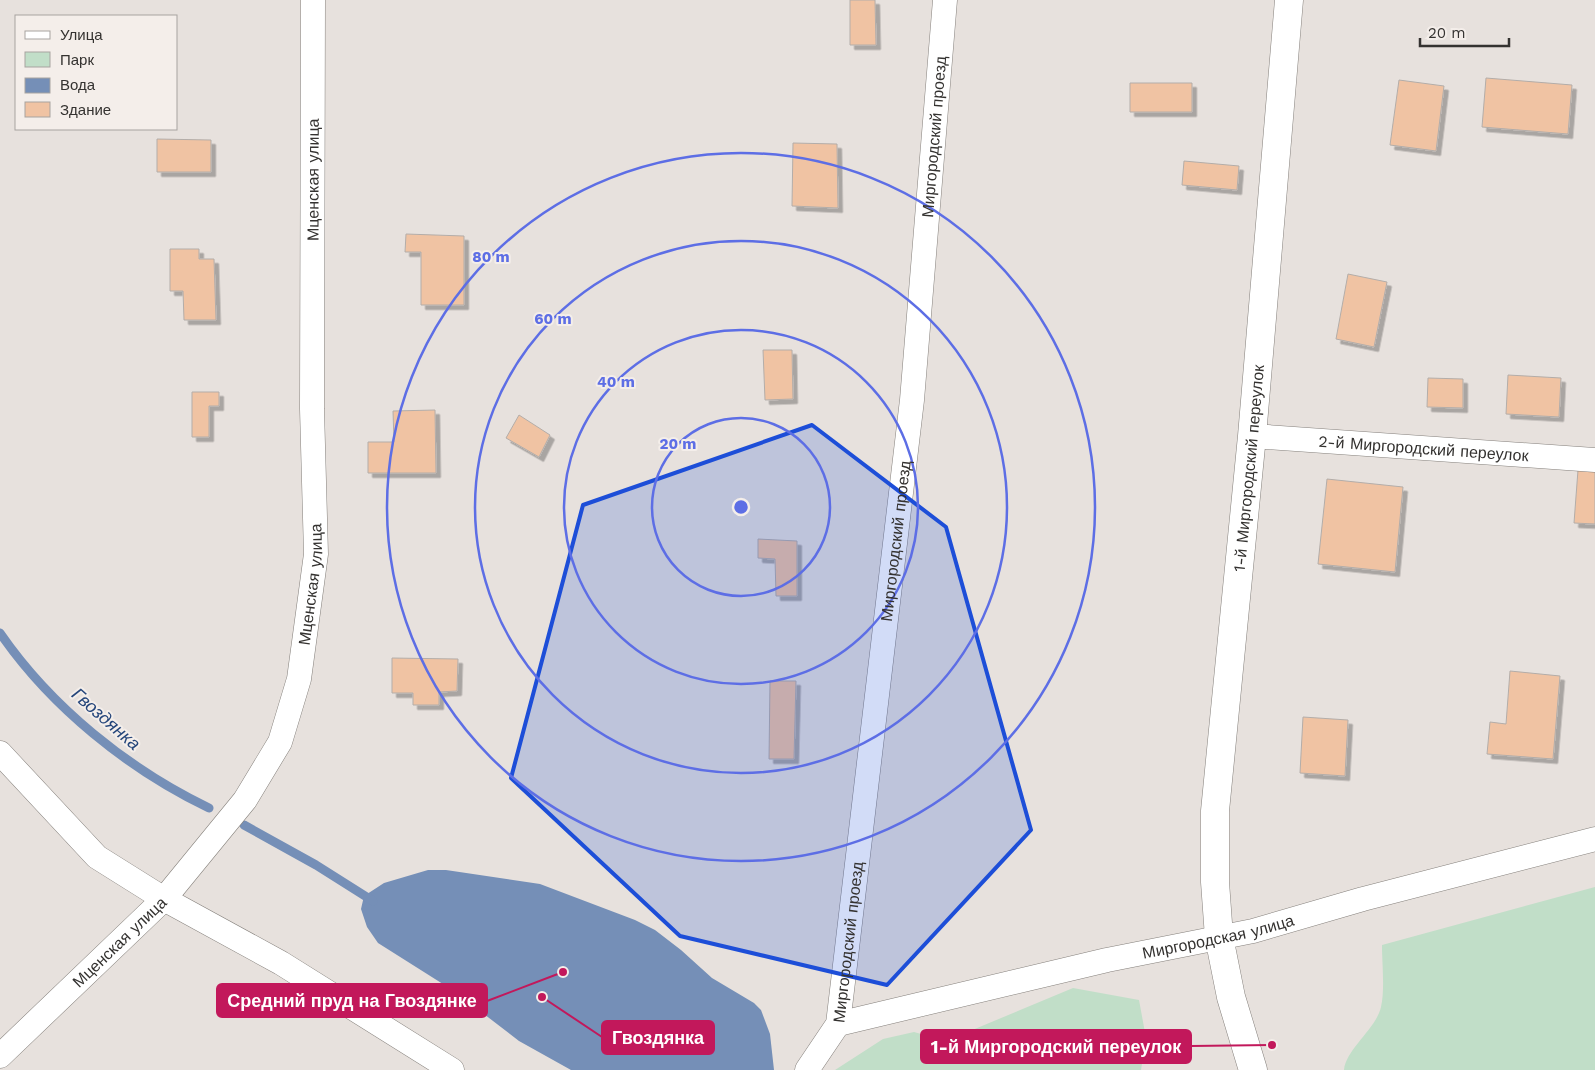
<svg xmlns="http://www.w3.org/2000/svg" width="1595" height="1070" font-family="'Work Sans',sans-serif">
  <defs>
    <filter id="shadow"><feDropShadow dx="4.5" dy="4.5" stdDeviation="0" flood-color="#0004"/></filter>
  </defs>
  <rect width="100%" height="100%" fill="#e7e1dd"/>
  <path fill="#c1dec8" d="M1595 887V1070H1344C1346 1049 1376 1029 1381 1007 1385 990 1382 963 1382 945Z
    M1073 988 1139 1000 1146 1038 1141 1070H835L883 1039 914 1032 946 1041Z"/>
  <path fill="#758fb7" d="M428 870H446L540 884 635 920 655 930 681 950 712 978 754 1003 761 1010 770 1034 774 1070H571L519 1041 454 991 378 943 367 927 361 909 364 896 384 883Z"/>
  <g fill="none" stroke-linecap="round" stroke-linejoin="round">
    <path stroke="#758fb7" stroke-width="9" d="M0 633C51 707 128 769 209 808
      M244 825 316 865 373 901"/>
  </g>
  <path fill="#f0c3a3" stroke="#b3ada9" filter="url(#shadow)" d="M850 0H875L876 45H850Z
    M1486 78 1572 85 1568 134 1482 127Z
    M1399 80 1444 86 1436 151 1390 145Z
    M1130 83H1192V112H1130Z
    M157 139 211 140V172H157Z
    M793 143 837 144 838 208 792 206Z
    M1184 161 1239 166 1237 190 1182 185Z
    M406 234 464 236V305H421V252H405Z
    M170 249H199V259H214L216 320H184L183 291H170Z
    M1348 274 1387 282 1374 347 1336 339Z
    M763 350H792L793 399 765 400Z
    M1508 375 1561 378 1559 417 1506 414Z
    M1428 378 1463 379V408L1427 407Z
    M192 392H219V406H209V437H192Z
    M435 410 436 473H368V442H394L393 411Z
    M519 415 550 435 539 457 506 438Z
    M1578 470 1595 471V524L1574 523Z
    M1327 479 1403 487 1395 572 1318 564Z
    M758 539 797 541V596H776L775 559 758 558Z
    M392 658 458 659 457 691 439 692V705H413V693H392Z
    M1510 671 1560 676 1553 759 1487 754 1490 722 1506 724Z
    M770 681H796L794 759H769Z
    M1303 717 1348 720 1345 776 1300 773Z"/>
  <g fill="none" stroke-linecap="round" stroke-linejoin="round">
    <defs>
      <g id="minor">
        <path id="s1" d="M1252 436 1595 460"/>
        <path d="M0 753 97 857 164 899 281 963 452 1070"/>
        <path id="s2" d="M838 1024 1107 960 1253 931 1363 899 1595 839"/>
        <path id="s3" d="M0 1056 164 899 245 800 280 742 299 679 316 554 312 409 313 0"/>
        <path id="s4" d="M807 1070 838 1024 912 400 945 0"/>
      </g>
      <g id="tertiary">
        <path id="s5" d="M1253 1070 1231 997 1219 937 1215 882V811L1252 436 1289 0"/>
      </g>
    </defs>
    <use href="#minor" stroke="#85807c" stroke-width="25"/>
    <use href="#tertiary" stroke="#85807c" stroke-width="29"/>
    <use href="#minor" stroke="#fff" stroke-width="24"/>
    <use href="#tertiary" stroke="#fff" stroke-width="28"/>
  </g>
  <path fill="#1d4ed8" fill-opacity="0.2" stroke="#1d4ed8" stroke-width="4" stroke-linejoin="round" d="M812 425 946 527 1031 830 887 985 680 936 511 778 583 505Z"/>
  <g fill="none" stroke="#5d6ee5" stroke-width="2.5">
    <circle cx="741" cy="507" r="89"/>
    <circle cx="741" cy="507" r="177"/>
    <circle cx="741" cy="507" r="266"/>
    <circle cx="741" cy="507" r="354"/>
  </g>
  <g text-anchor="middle" stroke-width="4" stroke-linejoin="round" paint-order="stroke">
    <g font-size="16" fill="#343230" stroke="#f4eeea">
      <text dy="6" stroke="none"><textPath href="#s4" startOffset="948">Миргородский проезд</textPath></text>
      <text dy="6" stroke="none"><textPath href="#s3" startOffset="989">Мценская улица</textPath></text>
      <text dy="6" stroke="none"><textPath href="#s1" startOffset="172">2-й Миргородский переулок</textPath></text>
      <text dy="6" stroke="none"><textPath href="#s5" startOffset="608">1-й Миргородский переулок</textPath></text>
      <text dy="6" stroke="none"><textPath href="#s4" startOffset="542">Миргородский проезд</textPath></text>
      <text dy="6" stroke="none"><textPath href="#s3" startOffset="584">Мценская улица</textPath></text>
      <text dy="6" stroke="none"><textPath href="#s2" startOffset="390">Миргородская улица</textPath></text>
      <text dy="6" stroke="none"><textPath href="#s3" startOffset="165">Мценская улица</textPath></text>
      <text dy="6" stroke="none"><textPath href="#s4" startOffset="138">Миргородский проезд</textPath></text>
    </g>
    <g font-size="18" font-style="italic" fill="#25467b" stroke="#f4eeea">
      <text transform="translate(106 719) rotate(41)" y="6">Гвоздянка</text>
    </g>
  </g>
  <circle cx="741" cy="507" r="8" fill="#5d6ee5" stroke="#f4eeea" stroke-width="2.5"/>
  <g font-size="15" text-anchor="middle" font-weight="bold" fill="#5d6ee5" stroke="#f4eeea" stroke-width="4" stroke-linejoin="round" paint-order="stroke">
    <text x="491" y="262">80 m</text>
    <text x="553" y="324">60 m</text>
    <text x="616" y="387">40 m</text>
    <text x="678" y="449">20 m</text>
  </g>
  <path fill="none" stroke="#c2185b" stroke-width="2" d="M563 972L487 1001M542 997L602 1037M1272 1045L1191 1046"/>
  <g fill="#c2185b" stroke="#f4eeea" stroke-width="2">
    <circle cx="563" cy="972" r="5"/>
    <circle cx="542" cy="997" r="5"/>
    <circle cx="1272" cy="1045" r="5"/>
  </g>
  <g fill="#c2185b" stroke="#c2185b" stroke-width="2">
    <rect x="217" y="984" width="270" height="33" rx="5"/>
    <rect x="602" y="1021" width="112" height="33" rx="5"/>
    <rect x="921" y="1030" width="270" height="33" rx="5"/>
  </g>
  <g font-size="18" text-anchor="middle" font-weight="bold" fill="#fff">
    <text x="352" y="1007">Средний пруд на Гвоздянке</text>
    <text x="658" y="1044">Гвоздянка</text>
    <text x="1056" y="1053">1-й Миргородский переулок</text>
  </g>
  <rect x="15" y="15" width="162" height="115" fill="#f4eeea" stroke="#a7a3a0"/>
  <rect x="25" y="31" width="25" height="8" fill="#ffffff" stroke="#a7a3a0"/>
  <text x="60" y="40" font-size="15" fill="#343230">Улица</text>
  <rect x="25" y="52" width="25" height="15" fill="#c1dec8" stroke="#a7a3a0"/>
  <text x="60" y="65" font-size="15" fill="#343230">Парк</text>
  <rect x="25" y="78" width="25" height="15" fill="#758fb7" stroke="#a7a3a0"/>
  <text x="60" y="90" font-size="15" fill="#343230">Вода</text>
  <rect x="25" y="102" width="25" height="15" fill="#f0c3a3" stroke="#a7a3a0"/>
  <text x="60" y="115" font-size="15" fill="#343230">Здание</text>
  <path d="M1420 38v8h89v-8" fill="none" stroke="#343230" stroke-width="2.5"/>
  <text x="1428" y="38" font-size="15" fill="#343230" stroke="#f4eeea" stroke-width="4" paint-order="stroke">20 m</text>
</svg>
